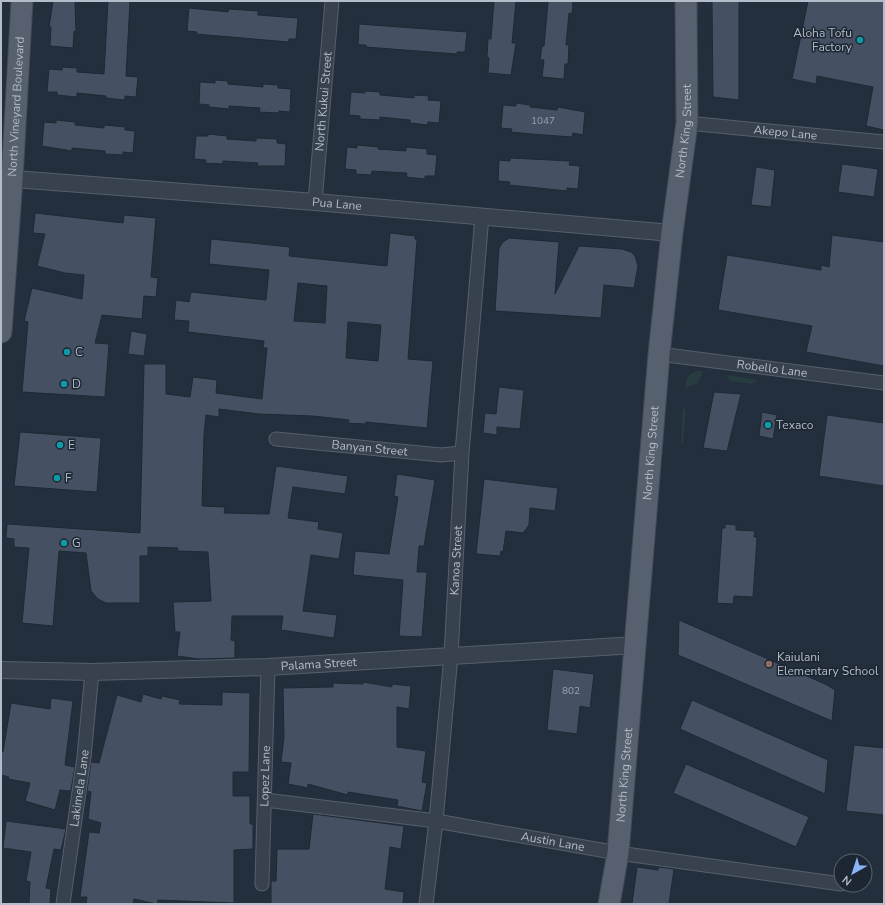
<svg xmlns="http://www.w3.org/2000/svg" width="885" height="905" font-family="'Nunito Sans',sans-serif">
  <rect width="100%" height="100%" fill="#242f3e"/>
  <path fill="#263c3f" d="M697 371H703L698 383 685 388C686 379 688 373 697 371Z
    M726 375 758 380 753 384 730 381Z
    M683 408 686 410 683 443 681 444Z"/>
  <path fill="#455162" stroke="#1f2835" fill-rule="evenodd" d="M53 1H75L76 32 74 31 73 48 50 46 51 27H49Z
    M108 1H130L126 76 138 77 136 97 125 96V100L106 98V96L77 93V97L57 95V92H47L49 69 62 70V67L77 68V72L104 74Z
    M494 1H516L512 43H516L511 75 488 73 489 58 487 57 488 39H491Z
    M548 1H573L572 14 569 13 566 45H569L568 64H565L564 79 542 77 544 60H540L542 46H544Z
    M712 1H739V100L713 97Z
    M808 1H884V130L866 126 873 87 817 76 816 84 792 79Z
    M189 8 228 12 229 9 258 11V15L298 18 296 39H289L288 42 196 34 197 32 187 31Z
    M359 24 467 32 465 52H457V54L366 47V45H358Z
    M215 80 228 81V84L263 87V84L278 85V88L291 89 290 112 279 111V113L259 112 260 108 229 106V109L209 107V105L199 104 200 82 215 83Z
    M365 91 380 92V95L414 98V95L429 96 428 100 441 101 439 123 428 122V125L410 123V120L380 117V120L360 119V116L349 115 351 92 365 93Z
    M516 103 530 105V107L557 110 558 107 585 112 583 135 573 133 572 137 532 134 511 132 512 129 501 128 503 105 516 106Z
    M56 120 75 122V125L104 128V125L125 127V130L135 131 133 153 123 152V155L105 154V151L72 148V151L42 146 44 122 56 123Z
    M208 134 227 136V139L256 141V138L277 139V143L286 144 285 166H257L258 163 223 161V164L205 163 206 160 194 159 196 136H208Z
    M357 145 379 147 378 149 406 151V147L427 149V154L437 155 435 176H425V179L406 177 407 173 372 171 371 175 356 174V170L345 169 347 147 357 148Z
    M510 158 570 161 569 165 580 166 578 189 567 188V191L548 189 509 185 510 182 498 181 499 160 510 161Z
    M842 164 878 169 874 197 838 192Z
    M756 167 775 170 771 207 751 205Z
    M35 213 123 223 124 215 156 218 151 277 158 278 156 297 144 296 142 319 102 315 95 343 109 344 105 397 22 392 28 322 24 321 32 288 82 299 84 275 65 273 37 266 45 234 33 233Z
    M390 233 415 236V239L417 240 408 359 433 361 427 428 366 422V424L348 423 349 420 313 416 259 414 219 409V417L206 415 204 435 202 506 225 507 224 513 269 514 276 466 348 476 345 494 293 487 288 518 319 522 318 529 343 533 339 559 311 555 303 611 337 615 334 638 281 630 283 616H232L231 640 235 641V658L199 659 177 656 180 632H175L173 602 211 601 208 552 177 551 178 548 148 547V556H140V603H106L98 599 91 591 86 553 59 551 53 626 22 623 29 548 14 547V539L6 538 7 524 140 533 144 364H166V394L190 397 193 377 217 380 216 393 262 399 267 348H263L264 341 188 332 189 321 174 320 176 300 189 302 191 292 266 300 269 270 209 264 211 239 290 247 289 256 387 266ZM298 283 327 286 325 323 294 321ZM348 322 381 325 378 361 346 358Z
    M832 235 884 242V366L806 352 812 326 718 310 727 255 821 270V265L829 267Z
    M509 238 559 242 555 294 579 246 622 249 631 252 635 256 638 266 634 288 604 285 601 318 495 311 499 248 503 242Z
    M131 331 147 334 144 356 128 354Z
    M499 387 524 390 520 429 497 427V435L483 433 485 413 496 414Z
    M714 392 741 394 727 451 703 448Z
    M762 412 777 415 773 439 759 436Z
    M827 415 884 423V486L819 476Z
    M20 432 101 438 97 492 14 486Z
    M397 474 435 480 424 546H419L417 572H427L422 637 399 636 403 580 353 575 355 551 389 554 398 497 394 496Z
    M484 479 558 488 555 511 530 508 529 525 523 533 506 531 503 552 501 551 500 556 476 554Z
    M725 524 736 525V530L755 531 754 537H757L753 597 734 596 733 604 717 603 722 528H725Z
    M679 620 825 684 835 690 832 721 678 655Z
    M553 669 594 674 590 708 580 706 577 734 547 730Z
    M363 682 392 687V684L411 686 409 709 397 707V747L426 751 422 782 427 783 422 811 397 806 398 800 348 792V795L308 784V788L288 784 291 763 281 762 284 737 283 688 333 687V683L363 684Z
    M222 692 250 693 249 772H233V796H250V824H253V849L234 850V903L158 900 157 904 134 899 133 904H86L87 897H80L89 832 99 833 101 823 88 819 91 792 87 791 91 762 99 763 117 695 141 702 143 694 161 699 162 696 180 700 179 704 222 705Z
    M51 698 73 701 65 765 75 767 71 790 70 791 60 790 55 810 25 801 30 783 8 779 9 777 1 775V751L3 752 11 703 50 709Z
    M692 700 828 760 825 794 680 729Z
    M854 745 884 748V815L846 811Z
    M686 764 809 817 796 847 673 793Z
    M313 814 404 826 401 849 390 847 385 889 404 892 403 904H271V881H276L277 849H309Z
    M6 821 66 829 61 850 54 849 46 888 51 889 50 904H29L30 882 26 881 31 852 3 848Z
    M637 867 658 870 659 867 674 869 669 904H632Z"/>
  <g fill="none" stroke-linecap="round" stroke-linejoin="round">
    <defs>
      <g id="minor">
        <path id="s1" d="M687 123 884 142"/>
        <path id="s2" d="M315 202 332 1"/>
        <path id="s3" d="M659 354 884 383"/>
        <path id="s4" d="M276 439 441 455 462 453"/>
        <path id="s5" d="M265 800 436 821 618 853 841 884"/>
        <path id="s6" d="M262 884 268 667"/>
        <path id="s7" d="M63 904 84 757 92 672"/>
        <path id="s8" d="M426 904 436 821 451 655 462 453 482 216"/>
      </g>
      <g id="tertiary">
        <path id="s9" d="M1 178 315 202 672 233"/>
        <path id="s10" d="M1 670 92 672 268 667 636 645"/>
      </g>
      <g id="primary">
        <path id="s11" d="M1 332 12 179 22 1"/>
        <path id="s12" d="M609 904 618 853 659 354 672 233 687 123 686 1"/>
      </g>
    </defs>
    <use href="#minor" stroke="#565f6c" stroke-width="15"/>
    <use href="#tertiary" stroke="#565f6c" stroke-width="18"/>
    <use href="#primary" stroke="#414a57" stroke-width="23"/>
    <use href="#minor" stroke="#38414e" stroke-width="13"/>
    <use href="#tertiary" stroke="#38414e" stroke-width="16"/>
    <use href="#primary" stroke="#56606e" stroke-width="21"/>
  </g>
  <g fill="#0f9aa8" stroke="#1d2633" stroke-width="1.5">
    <circle cx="860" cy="40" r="4"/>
    <circle cx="67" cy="352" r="4"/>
    <circle cx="64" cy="384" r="4"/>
    <circle cx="768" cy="425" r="4"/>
    <circle cx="60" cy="445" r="4"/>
    <circle cx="57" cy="478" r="4"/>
    <circle cx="64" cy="543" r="4"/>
  </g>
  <circle fill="#8d6e63" stroke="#1d2633" stroke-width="1.5" cx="769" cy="664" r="4"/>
  <g text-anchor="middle" stroke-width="3" stroke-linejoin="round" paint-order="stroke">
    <g font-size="10" fill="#98a1af">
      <text x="543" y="124">1047</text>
      <text x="571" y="694">802</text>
    </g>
    <g font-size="12" fill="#b4bcc9" stroke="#1d2633" text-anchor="start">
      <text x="852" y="37" text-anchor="end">Aloha Tofu<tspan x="852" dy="14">Factory</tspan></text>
      <text x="75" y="356">C</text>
      <text x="72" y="388">D</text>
      <text x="776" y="429">Texaco</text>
      <text x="68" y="449">E</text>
      <text x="65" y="482">F</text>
      <text x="72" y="547">G</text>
      <text x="777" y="661">Kaiulani<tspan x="777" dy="14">Elementary School</tspan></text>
    </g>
    <g font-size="12" fill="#b4bcc9" stroke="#1d2633">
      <text dy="4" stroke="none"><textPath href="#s2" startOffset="101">North Kukui Street</textPath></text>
      <text dy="4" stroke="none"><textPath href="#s11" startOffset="226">North Vineyard Boulevard</textPath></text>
      <text dy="4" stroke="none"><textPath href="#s12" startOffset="777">North King Street</textPath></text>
      <text dy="4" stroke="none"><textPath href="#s1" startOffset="99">Akepo Lane</textPath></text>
      <text dy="4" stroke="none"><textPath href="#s9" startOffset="337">Pua Lane</textPath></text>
      <text dy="4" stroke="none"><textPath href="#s3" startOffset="114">Robello Lane</textPath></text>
      <text dy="4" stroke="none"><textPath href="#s4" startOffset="94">Banyan Street</textPath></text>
      <text dy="4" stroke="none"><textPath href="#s12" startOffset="453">North King Street</textPath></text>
      <text dy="4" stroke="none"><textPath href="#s8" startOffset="345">Kanoa Street</textPath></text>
      <text dy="4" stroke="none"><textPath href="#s10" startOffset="318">Palama Street</textPath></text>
      <text dy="4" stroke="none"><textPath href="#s6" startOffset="108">Lopez Lane</textPath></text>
      <text dy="4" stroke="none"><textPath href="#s12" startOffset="130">North King Street</textPath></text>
      <text dy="4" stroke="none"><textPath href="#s7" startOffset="117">Lakimela Lane</textPath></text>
      <text dy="4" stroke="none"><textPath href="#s5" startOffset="291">Austin Lane</textPath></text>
    </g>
  </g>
  <rect width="885" height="905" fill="none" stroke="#b4bcc9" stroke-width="4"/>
  <g transform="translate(853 873) rotate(219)"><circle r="19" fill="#1d2633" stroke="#59626f"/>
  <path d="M0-3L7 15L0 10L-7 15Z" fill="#8ab4f8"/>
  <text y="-6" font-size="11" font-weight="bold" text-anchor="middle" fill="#b4bcc9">N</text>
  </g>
</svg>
